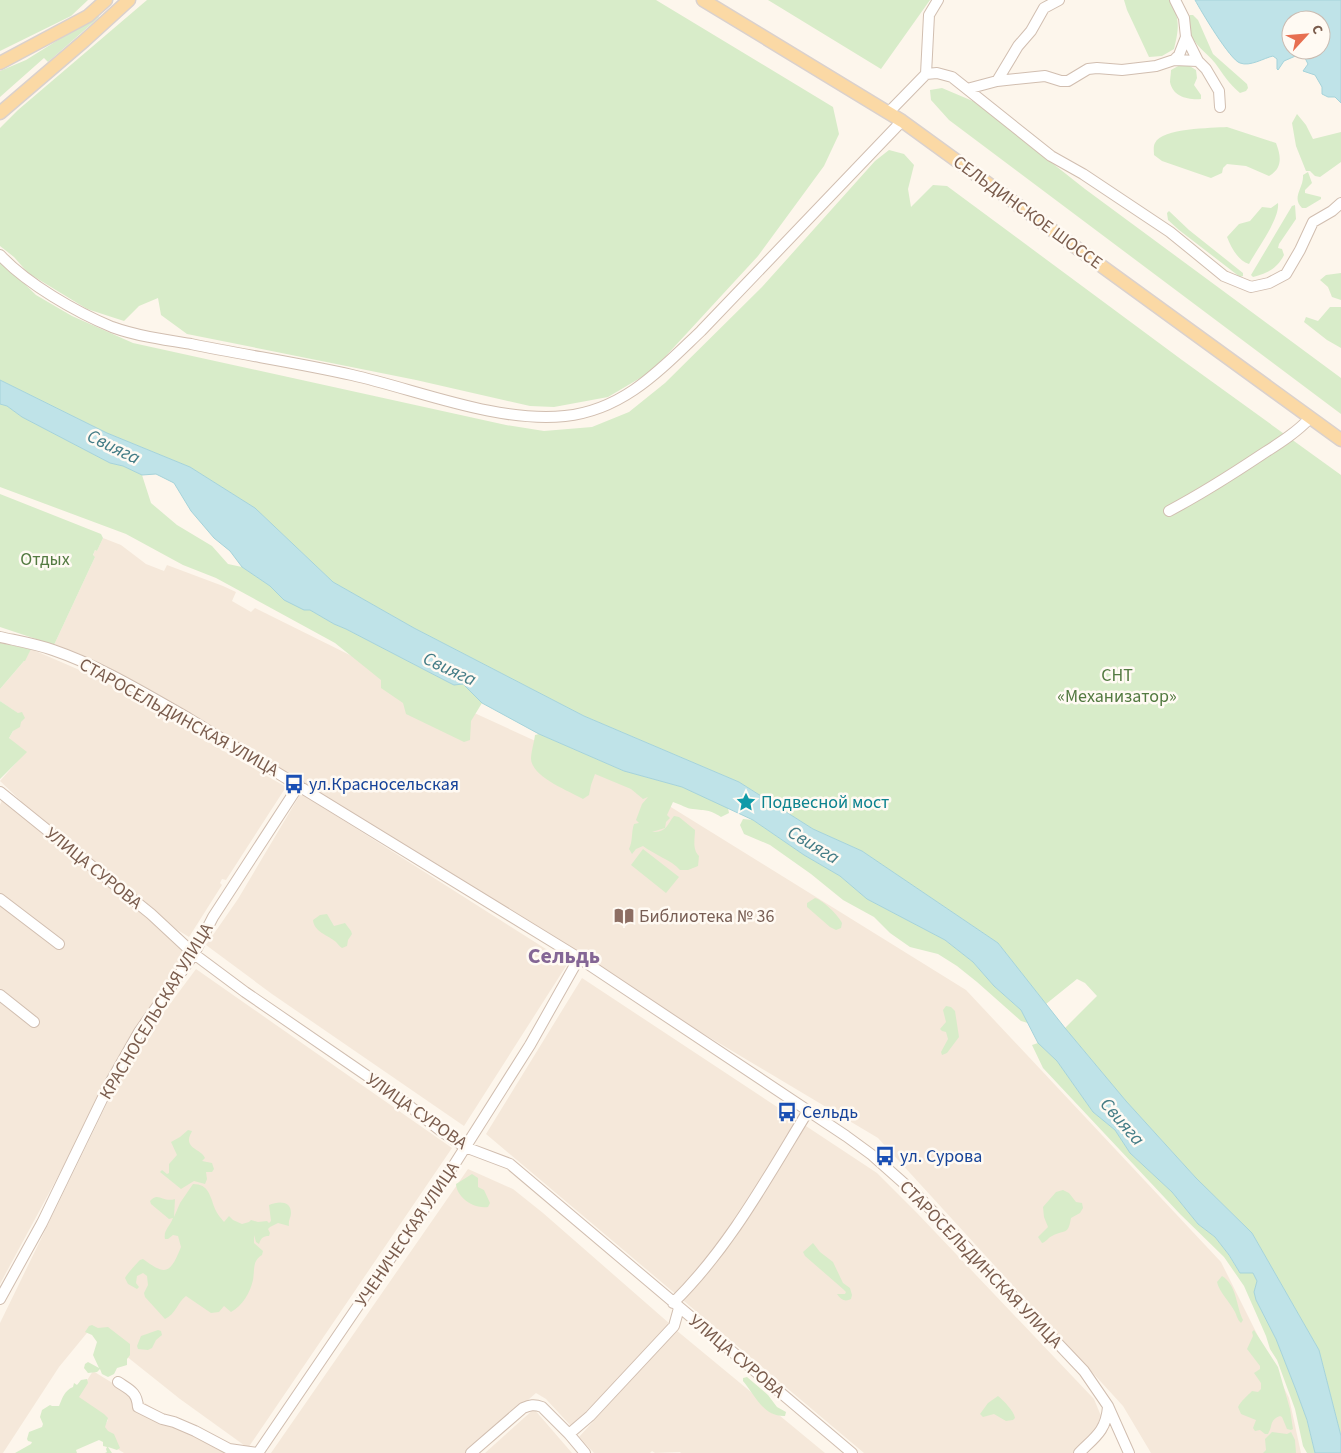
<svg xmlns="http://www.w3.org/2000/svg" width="1341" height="1453" font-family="'Source Sans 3',sans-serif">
  <rect width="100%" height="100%" fill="#fdf6ec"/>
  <path fill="#f5e8da" d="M103 538 121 545 146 564 164 571 167 565 223 586 236 592 232 601 251 612 255 608 378 669 645 791 966 990 1221 1262 1289 1398 1301 1453H1151L1123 1406 878 1138 305 796 568 963 464 1126 272 994 206 945 238 899 301 793 54 645 95 557 93 556 95 550 97 551Z
    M31 649 98 678 286 787 226 880 222 879 220 883 222 885 189 937 176 929 21 803V801L0 781 23 755 9 738 22 716 0 701V689L24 661Z
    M2 800 187 951 185 962 139 1026 0 1284V805Z
    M196 969 452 1148 248 1448 180 1399 91 1328 59 1367 3 1453H0V1323L115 1087 135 1051Z
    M582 978 877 1173 917 1213 1094 1399 1101 1416 1094 1434 1073 1453H864L486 1134Z
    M468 1169 513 1189 543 1213 670 1324 604 1394 571 1426 546 1399 536 1393 468 1453H271Z
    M676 1330 825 1453H681L680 1452 655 1453 652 1451 650 1453H594L579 1437Z
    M93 1371 226 1453H124L98 1437 108 1420 75 1399Z
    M534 1409 572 1453H485Z"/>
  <path fill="#d8ecc9" d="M0 0H88L71 16 0 51Z
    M147 0H656L833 107 839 134 824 166 758 256 652 371 608 397 554 407 530 406 416 380 187 334 161 315 158 298 139 306 124 321 87 309 28 273 14 257 0 246V128L18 110Z
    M768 0H930L881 69Z
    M1124 0H1171C1180 20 1179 29 1174 49L1162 56 1149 57 1127 10Z
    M98 15 99 17 96 20 48 62 44 58 0 97V71L26 60Z
    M1190 15H1193L1198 20 1213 54 1247 84 1248 88 1246 91 1240 93C1229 84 1223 74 1215 63 1207 53 1194 45 1190 32 1189 28 1189 21 1189 16Z
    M1180 65H1188L1196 70 1197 78 1194 85 1201 95V99C1188 100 1173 97 1170 82 1170 79 1171 73 1171 70Z
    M942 88 975 102 1085 189 1341 378V414L949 120 931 100 930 90Z
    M1297 114 1306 125 1313 139 1341 132V162L1320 177 1315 176 1310 171H1306L1296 146 1292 123Z
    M1227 127 1276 143C1281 156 1283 168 1269 176L1246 166 1227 164 1223 168 1222 173 1211 178 1162 161 1154 155C1154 152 1153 146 1155 143 1162 128 1212 128 1227 127Z
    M889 150 904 154 914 165 908 189 911 207 933 185 947 186 1182 360 1341 475V1436L1319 1350 1252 1233 1196 1178 1126 1101 1065 1028 1097 996 1085 983 1077 979 1046 1004 998 943 862 851 813 829 739 782 584 716 414 628 333 582 255 508 190 467 107 433 0 380V260L36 295 72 316 133 343 506 425 544 431 592 427 629 412 665 383 762 287 875 161Z
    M1308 172 1312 183 1305 190V193L1321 197V199L1306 208H1302C1291 197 1304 188 1303 175Z
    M1278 203C1280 219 1257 249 1249 264 1238 261 1231 247 1227 237L1239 224 1250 221 1262 207 1271 208Z
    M1295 205 1296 219 1279 244 1278 248 1282 249 1284 255C1277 269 1267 273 1253 277L1251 275 1292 206Z
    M1169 211 1189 230 1243 273V276L1240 277 1179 230 1168 220 1167 213Z
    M1341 273V300L1332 297 1328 287 1320 280 1326 275Z
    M1330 307H1341V348L1327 340 1304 322 1306 317 1318 321Z
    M0 404 7 406 22 417 110 463 123 466 142 475 151 503 177 525 212 546 228 564 242 567 270 586 284 600 310 610 334 624 346 629 448 682 454 685 463 684 482 703 471 721 470 740 464 742 406 714 403 703 381 688V680L335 643 216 578 183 565 126 534 0 487Z
    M0 494 101 534 103 538 97 551 95 550 93 555 95 557 54 645 0 627Z
    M0 643 31 649 25 661H24L0 689Z
    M0 701 18 713 22 712 25 718 21 722 20 727 13 731 9 738 27 752 0 779Z
    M539 734 624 771 682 787 728 808 729 813 721 817C709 809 706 811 693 809 687 809 680 804 673 802L667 815 670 818 666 822 665 828 652 832C667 832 666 826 674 816L679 817 695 830C695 839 692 849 699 856L698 866 688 870H680C673 861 653 854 643 846L636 849 632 854 629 849C633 841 631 833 634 824L639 823 636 820 642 804 648 797 643 799 631 789 595 774 591 785 589 795 583 799C569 791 532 777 531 759 531 752 534 743 535 735Z
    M743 819 753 820 804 855 840 876 867 899 945 940 973 962 994 986 1021 1010 1028 1023 1021 1021 977 982 957 966 938 954 910 947 890 933 874 917 843 900 811 874 770 845 744 834 740 825Z
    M643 849 679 877 666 893 631 865Z
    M815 898C823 900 839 916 842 923L841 928 836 930 830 927 807 907V903Z
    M327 914 334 926 345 923 351 931 352 934 348 940 347 946 342 948C339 946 338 944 336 942 328 935 314 932 313 920L320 915Z
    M946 1006 951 1007 955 1011 959 1037 947 1053 942 1055 941 1052 948 1039 946 1032 942 1031 940 1029 946 1022 943 1010Z
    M1038 1043 1057 1061 1093 1112 1115 1130 1130 1153 1172 1192 1198 1224 1215 1237 1228 1254 1240 1273H1253L1257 1281 1254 1292 1256 1300 1276 1339 1296 1390 1306 1417 1315 1453H1307L1303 1446 1295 1409 1277 1360 1270 1349 1266 1336 1244 1286 1224 1257 1180 1214 1043 1068 1032 1045Z
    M188 1130 192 1131C191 1134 189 1136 189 1139 188 1149 202 1150 205 1158L202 1161 212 1163 214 1169 212 1172H206L207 1179 205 1184 194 1181 181 1189 160 1172 162 1170 167 1174 169 1173V1164L177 1155 171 1142 180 1137Z
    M472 1174 478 1178V1187L484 1190 490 1203 488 1207C474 1209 457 1198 456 1184Z
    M193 1184C209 1184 210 1196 215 1209 217 1214 221 1218 224 1222L229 1216 233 1220 242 1224 249 1222 251 1220 258 1222 267 1221 269 1223 271 1221 269 1205C279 1201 291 1201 291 1213 291 1218 288 1220 289 1226L278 1223 270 1227 268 1229 270 1233 269 1236C263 1236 261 1238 259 1244L256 1242 254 1235V1243L263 1251 262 1255C252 1261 255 1269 253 1280 250 1293 243 1305 231 1312L224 1306 219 1312 211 1313 186 1296C177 1303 176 1314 165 1319L145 1297 144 1293 148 1285 147 1276 143 1273 137 1276 136 1283 139 1287 137 1289 128 1284 125 1278C126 1275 137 1263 140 1260L143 1259C166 1276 170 1274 181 1247L178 1236 173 1235 168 1239H165C163 1231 170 1226 173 1218L169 1219 151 1204 150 1201C158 1191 163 1203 175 1199L174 1217 180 1203Z
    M1063 1190 1069 1193 1076 1202 1082 1203 1083 1208 1080 1213 1071 1218C1068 1236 1065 1229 1052 1236 1048 1238 1046 1242 1042 1243L1038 1237 1048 1227 1044 1217 1043 1207 1056 1192Z
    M813 1243 820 1252 833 1262 843 1283 850 1288 852 1295 851 1299C845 1302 841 1300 837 1294H845L846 1292 843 1289 805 1256 803 1252Z
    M1222 1276C1237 1285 1236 1306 1243 1320L1241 1323C1237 1319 1237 1316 1235 1312 1230 1302 1219 1292 1217 1282Z
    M92 1325 98 1328 108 1327 130 1344V1355L127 1359V1365L117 1368 114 1374 108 1377 102 1374 100 1369 97 1372 88 1373 84 1368 85 1364 88 1362 99 1368 93 1355 97 1342 92 1335 85 1332 89 1326Z
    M158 1330 161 1331 162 1335 156 1340 152 1348 148 1350 138 1349 137 1346 141 1336Z
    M1254 1330 1278 1367 1290 1409 1293 1429 1291 1430 1287 1429 1282 1417 1280 1416C1269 1420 1273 1426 1268 1434H1265L1260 1430 1255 1431 1253 1428 1256 1420 1241 1414 1238 1407C1241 1401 1247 1396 1252 1391L1258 1392 1261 1389V1383L1254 1373 1260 1369V1366L1247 1349 1253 1336 1252 1332Z
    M747 1377 768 1395 777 1407 786 1412 785 1416C763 1417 755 1395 743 1381V1378Z
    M87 1379 88 1383 79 1397 104 1414 108 1418 105 1427 108 1431 114 1434 120 1448 117 1450 108 1447 112 1453H105L107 1452 106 1449 107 1447 103 1446V1442L99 1440 76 1450 77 1453H15L31 1444 32 1442 28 1441 27 1439 29 1432 42 1427 43 1424 40 1417 42 1410 50 1405 52 1406H59C63 1397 64 1391 73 1387L74 1383 77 1385 81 1380Z
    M998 1396C1003 1400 1014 1411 1015 1418L1013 1420 1006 1421 994 1414 983 1417 980 1414 988 1403Z
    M1272 1432 1287 1434 1291 1432 1295 1440 1296 1453H1263L1266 1450 1265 1439Z"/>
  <path fill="#bfe3e8" stroke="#a5d3da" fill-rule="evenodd" d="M1195 0H1341V103L1335 97H1328L1322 94V87L1315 75 1303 71 1308 64 1305 58 1308 53 1307 51 1284 61 1278 70 1277 69V59L1273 56C1264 58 1250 67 1240 63 1230 60 1201 11 1195 0ZM1291 20H1321V50H1291Z
    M0 380 107 433 190 467 255 508 333 582 414 628 584 716 739 782 813 829 862 851 998 943 1065 1028 1126 1101 1196 1178 1252 1233 1319 1350 1341 1436V1453H1315L1307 1420 1296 1390 1276 1339 1256 1300 1254 1292 1257 1281 1253 1273H1240L1229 1255 1215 1237 1198 1224 1172 1192 1130 1153 1115 1130 1093 1112 1057 1061 1038 1043 1021 1010 994 986 973 962 945 940 867 899 840 876 804 855 753 820 682 787 624 771 539 734 482 703 463 684 454 685 448 682 346 629 334 624 310 610H304L284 600 270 586 242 567 230 551 214 538 191 511 174 483 156 474 142 475 123 466 110 463 22 417 7 406 0 404Z"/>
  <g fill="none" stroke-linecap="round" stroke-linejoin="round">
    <defs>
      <path id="minor" d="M1175 0 1184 18 1186 37 1198 61
        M1174 60 1179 55 1186 37
        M926 74 929 15 938 0
        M997 81 1045 76 1061 81H1068L1088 69 1097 68 1122 70 1156 66 1174 60 1198 61 1206 69 1219 91 1220 107
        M967 89 997 81 1018 46 1031 31 1044 8 1059 0
        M888 113 926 74 937 73 952 77 1051 156 1083 174 1170 232 1224 276 1251 287 1269 283 1286 274 1300 250 1313 222 1332 211 1341 203
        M0 255C27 284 76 312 112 327 137 336 165 340 191 344 244 355 299 363 352 375 418 390 497 423 565 416 624 410 661 369 701 331L902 121
        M1169 511C1201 494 1231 475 1261 455 1278 444 1296 433 1310 418
        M0 637C18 641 36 644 53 650 100 666 144 693 188 718L579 958 846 1136 872 1155 917 1195 1084 1371 1108 1406 1129 1453
        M0 792 151 914 194 954 245 992 398 1097 441 1131 465 1147 510 1164 852 1453
        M0 899 59 944
        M0 995 34 1022
        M0 1299 42 1223 110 1083 139 1032 194 954 213 917 299 785
        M673 1303C729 1248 767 1178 808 1111
        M118 1382C130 1390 137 1392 138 1407L162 1419 174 1422 195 1431 229 1449 258 1453
        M569 1434 590 1416 674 1326 679 1308
        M258 1453 454 1165 530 1045 579 958
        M471 1453 523 1408C530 1405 534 1404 542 1407L569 1434 585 1453
        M1079 1453C1095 1437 1106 1431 1108 1407"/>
      <path id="major" d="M703 0 902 121 1341 440
        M0 63 88 16 106 0
        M0 113 84 41 129 0"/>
    </defs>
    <use href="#minor" stroke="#d1beb0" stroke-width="12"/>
    <use href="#major" stroke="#dad1cd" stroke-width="15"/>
    <use href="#minor" stroke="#fff" stroke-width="10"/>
    <use href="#major" stroke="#fbd9a5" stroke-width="12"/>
  </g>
  <defs>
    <symbol id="bus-bare" viewBox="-9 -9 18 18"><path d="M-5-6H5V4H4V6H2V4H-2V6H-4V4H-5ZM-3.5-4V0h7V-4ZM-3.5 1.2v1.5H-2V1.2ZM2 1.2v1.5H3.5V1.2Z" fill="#1a4fb4" stroke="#fffaf3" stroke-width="2.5" paint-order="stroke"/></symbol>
    <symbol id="sight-bare" viewBox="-9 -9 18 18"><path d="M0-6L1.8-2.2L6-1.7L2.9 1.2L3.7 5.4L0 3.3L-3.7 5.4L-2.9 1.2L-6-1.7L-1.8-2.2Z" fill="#0f9aa8" stroke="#fffaf3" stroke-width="2.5" paint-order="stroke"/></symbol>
    <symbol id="library-bare" viewBox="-9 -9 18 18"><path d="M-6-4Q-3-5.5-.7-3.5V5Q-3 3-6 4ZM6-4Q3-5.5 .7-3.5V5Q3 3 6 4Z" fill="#8d6e63" stroke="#fffaf3" stroke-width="2.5" paint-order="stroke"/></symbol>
  </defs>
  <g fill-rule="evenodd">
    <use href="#bus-bare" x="280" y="770" width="28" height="28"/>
    <use href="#sight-bare" x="732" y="788" width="28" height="28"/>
    <use href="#library-bare" x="610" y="902" width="28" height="28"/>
    <use href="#bus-bare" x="773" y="1098" width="28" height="28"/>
    <use href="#bus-bare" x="871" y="1142" width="28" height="28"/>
  </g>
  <g text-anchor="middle" stroke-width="5" stroke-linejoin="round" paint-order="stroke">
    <g font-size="18" fill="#7a5c4d" stroke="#fffaf3">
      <text transform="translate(1028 212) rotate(36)" y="6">СЕЛЬДИНСКОЕ ШОССЕ</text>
      <text transform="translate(179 717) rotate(29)" y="6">СТАРОСЕЛЬДИНСКАЯ УЛИЦА</text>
      <text transform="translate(94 868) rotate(39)" y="6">УЛИЦА СУРОВА</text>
      <text transform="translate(156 1011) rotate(-59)" y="6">КРАСНОСЕЛЬСКАЯ УЛИЦА</text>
      <text transform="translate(417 1111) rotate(35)" y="6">УЛИЦА СУРОВА</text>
      <text transform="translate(407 1234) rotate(-56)" y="6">УЧЕНИЧЕСКАЯ УЛИЦА</text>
      <text transform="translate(981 1264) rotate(46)" y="6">СТАРОСЕЛЬДИНСКАЯ УЛИЦА</text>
      <text transform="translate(737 1356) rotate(40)" y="6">УЛИЦА СУРОВА</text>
    </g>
    <g font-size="18" fill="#537a41" stroke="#fffaf3">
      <text x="45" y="565">Отдых</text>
      <text x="1117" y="681">СНТ<tspan x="1117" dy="21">«Механизатор»</tspan></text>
    </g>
    <g font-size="18" fill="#164399" stroke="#fffaf3" text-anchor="start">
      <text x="309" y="790">ул.Красносельская</text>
      <text x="802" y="1118">Сельдь</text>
      <text x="900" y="1162">ул. Сурова</text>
    </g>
    <g font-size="18" fill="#0d838f" stroke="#fffaf3" text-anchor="start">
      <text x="761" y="808">Подвесной мост</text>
    </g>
    <g font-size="18" fill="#785e54" stroke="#fffaf3" text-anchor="start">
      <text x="639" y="922">Библиотека № 36</text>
    </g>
    <g font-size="19" font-style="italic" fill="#437c86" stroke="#fffaf3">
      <text transform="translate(114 446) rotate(26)" y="7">Свияга</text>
      <text transform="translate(450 668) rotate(25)" y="7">Свияга</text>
      <text transform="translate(814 844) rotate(31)" y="7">Свияга</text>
      <text transform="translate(1123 1121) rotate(49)" y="7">Свияга</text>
    </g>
    <g font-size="22" font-weight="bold" fill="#846695" stroke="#fffaf3">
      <text x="564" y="963">Сельдь</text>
    </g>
  </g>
  <g transform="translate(1306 35) rotate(64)"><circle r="24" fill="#fffaf3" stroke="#cabbb1"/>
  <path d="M0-4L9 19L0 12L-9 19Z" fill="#e76f51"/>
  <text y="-8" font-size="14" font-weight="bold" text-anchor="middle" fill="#7a5c4d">С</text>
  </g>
</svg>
